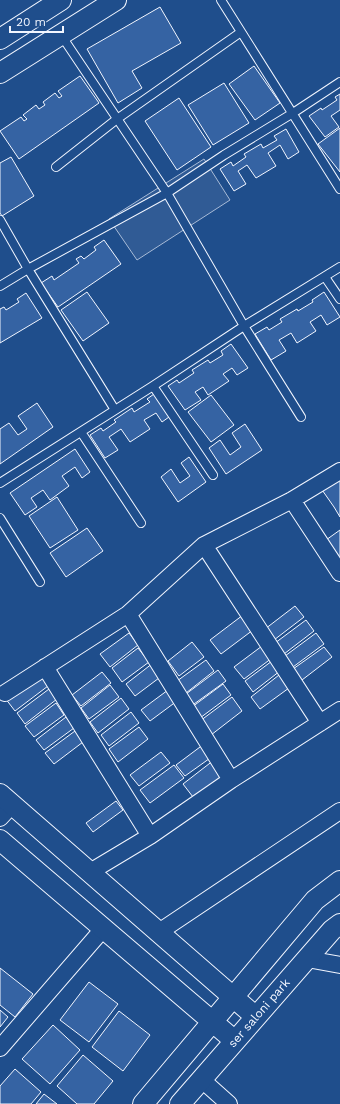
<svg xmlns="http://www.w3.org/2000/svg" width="340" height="1104" font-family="'Work Sans',sans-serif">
  <rect width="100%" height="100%" fill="#1f4e8c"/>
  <path fill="#305b95" stroke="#a8bbd7" d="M204 159 230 200 137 260 109 219Z"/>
  <path fill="#3563a3" stroke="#f2f6ff" d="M160 7 181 43 132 71 142 88 118 103 87 49Z
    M254 66 280 103 255 120 229 84Z
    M80 76 99 103 19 159 0 131 21 117 24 121 27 119 23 115 36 105 39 109 45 105 43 102 55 93 59 98 62 96 58 91Z
    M224 83 249 123 213 145 188 105Z
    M340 94V110L331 116 339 127 325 137 309 116 321 108 322 110 337 100 335 97Z
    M179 98 211 147 177 170 145 121Z
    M340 128V172L318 144Z
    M286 129 299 152 288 159 280 145 268 153 276 166 256 178 247 165 238 171 246 184 234 191 220 169 231 162 233 166 246 157 244 154 261 144 263 148 277 140 274 136Z
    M11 157 34 196 2 216 0 213V163Z
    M104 240 121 264 58 307 41 283 52 276 54 280 79 263 76 259 81 256 84 259 96 250 94 247Z
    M87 292 109 323 83 341 61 310Z
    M324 292 340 317 327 325 321 315 310 322 316 331 297 343 291 333 279 340 286 351 271 360 255 334 267 327 269 330 282 322 280 319 297 309 298 311 313 302 312 300Z
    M26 293 42 318 0 343V309L4 307 6 310 19 302 17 299Z
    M231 344 248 368 237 375 232 368 223 374 229 381 208 395 203 387 195 392 201 400 185 410 168 386 177 380 179 383 194 373 192 370 208 360 210 363 223 355 221 351Z
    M154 394 169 417 162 422 156 413 144 420 150 429 130 442 121 429 109 437 118 450 105 458 90 435 101 428 103 431 116 422 114 420 132 408 134 412 150 402 147 399Z
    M211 395 234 425 211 442 188 412Z
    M37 403 53 427 0 464V429L9 423 18 435 27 429 18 416Z
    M245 424 262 450 226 474 209 448 220 440 230 455 241 447 232 433Z
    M75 449 90 472 82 478 75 467 62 476 69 486 50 500 43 490 31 498 37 507 25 515 10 493Z
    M189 457 206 482 178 502 161 477 171 469 180 483 190 476 181 463Z
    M340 475V517L334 507 320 487Z
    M57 497 78 530 50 548 29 516Z
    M87 528 103 551 66 577 50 553Z
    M340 530V559L326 540Z
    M295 606 304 617 274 640 265 629Z
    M243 615 253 630 221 654 210 640Z
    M306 620 314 631 284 654 275 643Z
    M129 633 138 645 110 667 100 654Z
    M316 633 324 644 293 667 285 656Z
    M192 642 204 657 179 676 168 661Z
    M262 646 272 658 244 679 234 667Z
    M324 647 332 657 302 680 293 669Z
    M138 648 149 662 122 682 112 668Z
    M206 660 214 671 186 693 177 681Z
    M272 661 280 671 253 692 245 681Z
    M153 663 163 675 135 696 126 684Z
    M218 670 226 681 194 704 186 694Z
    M102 672 111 683 81 706 72 695Z
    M39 673 48 686 15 711 5 698Z
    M279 675 289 688 260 709 251 697Z
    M223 684 231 695 200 718 192 707Z
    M110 685 119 697 89 719 81 708Z
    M49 689 57 699 25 724 17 713Z
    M168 690 177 701 150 721 141 710Z
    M232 697 242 711 211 735 200 721Z
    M121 698 129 709 98 733 90 722Z
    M56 703 64 715 34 737 25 726Z
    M131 712 139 723 109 746 101 735Z
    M66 717 74 728 44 750 36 740Z
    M139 727 148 739 118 762 109 749Z
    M75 731 83 742 54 764 45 753Z
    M204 744 213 756 185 776 176 765Z
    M161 752 170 763 139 786 130 775Z
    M214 760 225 774 193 797 183 784Z
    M174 765 184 778 150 803 140 790Z
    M116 801 123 810 93 832 86 823Z
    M0 968 33 994 15 1017 0 1005Z
    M89 982 118 1004 89 1042 60 1020Z
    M0 1010 8 1017 0 1027Z
    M119 1011 150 1035 123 1071 92 1047Z
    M53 1025 80 1050 50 1084 22 1059Z
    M83 1055 113 1081 94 1104H77L57 1086Z
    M15 1069 41 1092 31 1104H0V1086Z
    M44 1094 57 1104H36Z"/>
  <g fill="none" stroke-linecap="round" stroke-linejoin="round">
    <defs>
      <path id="service" d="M221 0 340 189
        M61 35 167 193 244 326 301 417
        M56 167 117 119 241 32
        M0 220 28 269 115 410
        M325 277 340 299
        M0 286 28 269 167 193 224 155 293 113 340 82
        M153 386 213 475
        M81 432 141 523
        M0 483 153 386 244 326 340 267
        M0 518 40 582"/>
      <path id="minor" d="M292 500 340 573
        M204 545 320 723
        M128 614 231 780
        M45 667 150 836
        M5 693 128 614 204 545 292 500 340 471
        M0 818 12 805
        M90 872 150 836 231 780 340 710
        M159 932 340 811
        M307 959 340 965
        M0 1048 103 929
        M201 1079 229 1104"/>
      <path id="tertiary" d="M0 39 61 0
        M0 73 116 0
        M0 794 256 1017
        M0 840 235 1041
        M143 1104 315 900 340 881
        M180 1104 332 930 340 924"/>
    </defs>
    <use href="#service" stroke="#f2f6ff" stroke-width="10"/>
    <use href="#minor" stroke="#f2f6ff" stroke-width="18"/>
    <use href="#tertiary" stroke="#f2f6ff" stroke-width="22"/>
    <use href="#service" stroke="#1f4e8c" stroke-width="8"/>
    <use href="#minor" stroke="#1f4e8c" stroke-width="16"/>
    <use href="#tertiary" stroke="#1f4e8c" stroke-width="20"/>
  </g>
  <g text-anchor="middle" stroke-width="3" stroke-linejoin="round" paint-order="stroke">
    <g font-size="12" fill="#f2f6ff" stroke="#1f4e8c">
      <text transform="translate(259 1013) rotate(-49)" y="4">ser saloni park</text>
    </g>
  </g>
  <path d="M10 26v6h53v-6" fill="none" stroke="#f2f6ff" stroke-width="2"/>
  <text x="16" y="26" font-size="12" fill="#f2f6ff" stroke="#1f4e8c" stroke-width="3" paint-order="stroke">20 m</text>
</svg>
